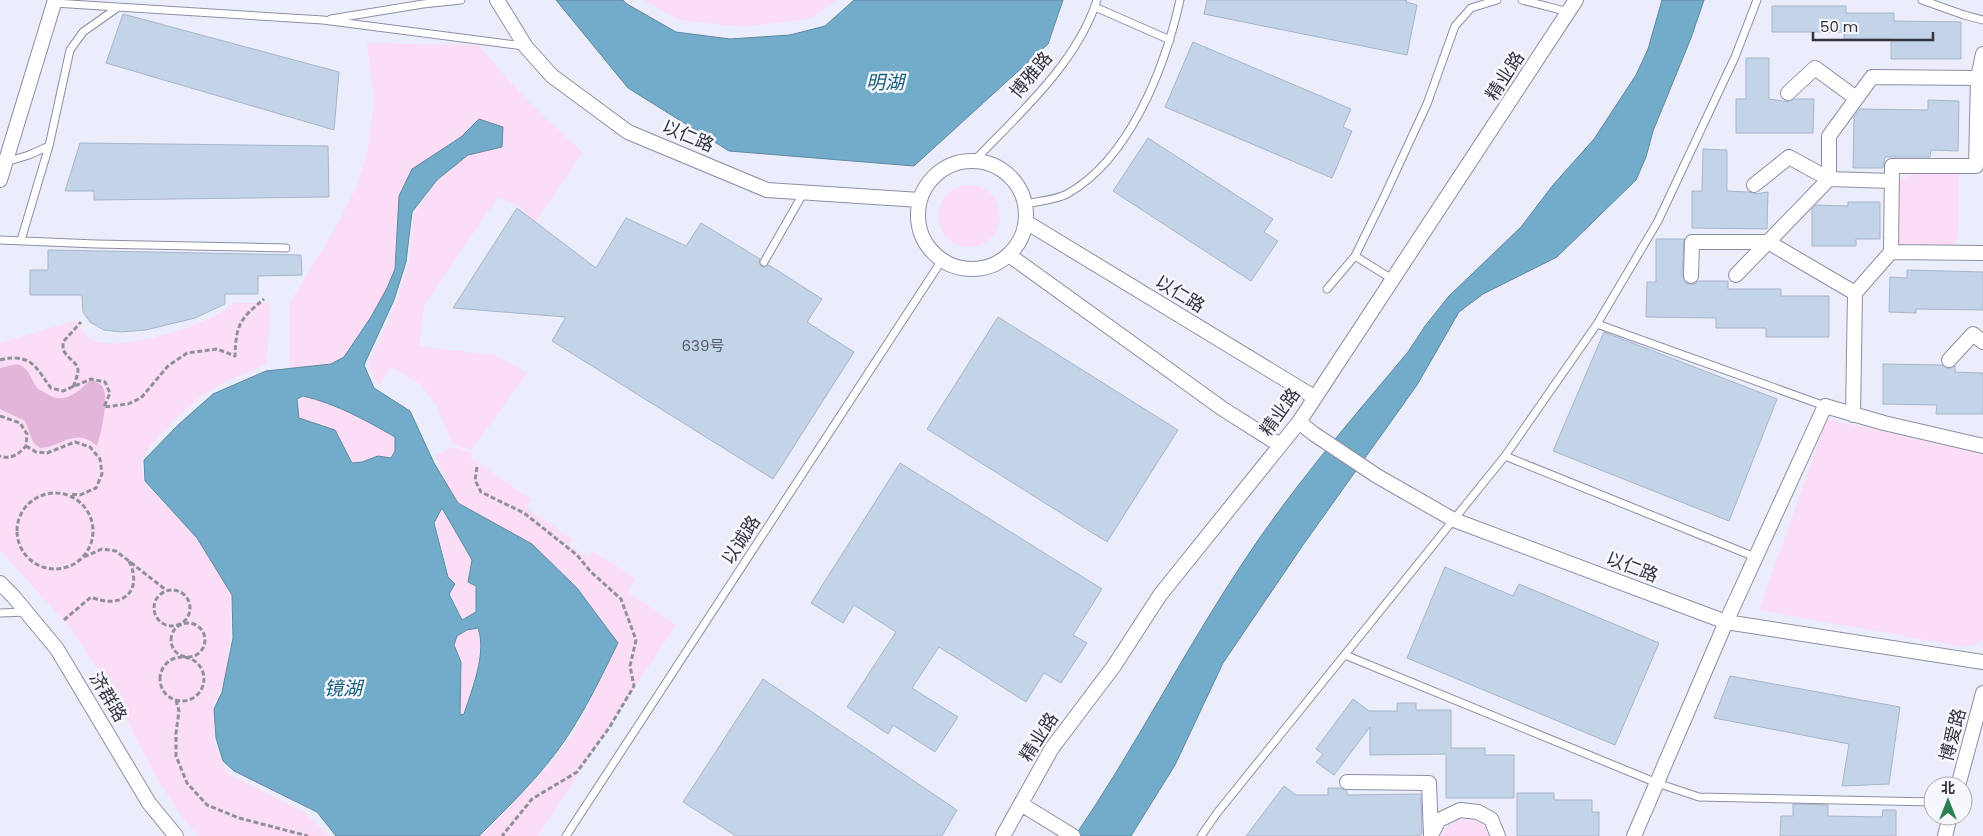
<svg xmlns="http://www.w3.org/2000/svg" width="1983" height="836" font-family="Poppins,'Noto Sans SC',sans-serif">
  <rect width="100%" height="100%" fill="#f7f8fd"/>
  <path fill="#ecedfa" fill-rule="evenodd" d="M0 0H1983V836H0ZM1933 786H1963V816H1933Z"/>
  <path fill="#fbddf5" d="M644 0H837L809 19 742 27 679 20Z
    M367 43 479 45C512 86 543 118 583 152L535 223 519 206 498 197 424 306 419 346 498 356 527 373 471 451 452 443 436 405 420 384 391 367 379 386 368 365 396 303 409 261 414 215 435 182 468 154 502 147 479 119 461 137 412 169 399 196 395 269 387 288 371 317 344 357 331 364 290 370 289 304 336 227 357 186 367 153 374 102Z
    M1919 172H1957L1959 175 1958 236 1951 251 1896 257V184L1902 179Z
    M938 216a31 31 0 1 1 62 0a31 31 0 1 1-62 0Z
    M233 303H270L267 364 227 381 202 395 177 417 149 447 142 462 143 481 197 538 231 593 230 639 225 678 213 706 215 745 227 773 305 813 329 836H199L184 820 157 779 108 684 70 628 0 550V343L77 320C81 328 85 337 94 341 121 352 214 324 233 303Z
    M303 396C337 404 365 420 396 438L395 451 391 458 378 456 362 462 352 463 335 430 299 418 297 399Z
    M1827 419 1983 454V639L1977 644 1965 647 1759 610Z
    M453 447 473 453 470 457 531 499 526 508 573 539 569 545 588 558 593 551 635 578 628 592 676 625 538 836H479L548 767 579 724 618 643 532 544 458 503 447 485 435 455Z
    M442 510 471 561 468 582 475 587V612L462 618 451 593 456 585 449 576 436 523Z
    M477 629C486 653 471 689 463 713L460 714 462 662 455 645 458 636 468 631Z
    M1465 818C1478 820 1486 824 1491 836H1441C1446 825 1454 820 1465 818Z"/>
  <path fill="#e4b5db" d="M17 364C30 368 30 378 37 388 39 390 44 392 47 394 64 405 79 392 91 379 94 381 100 383 102 386 110 396 101 434 97 446 76 426 61 447 40 448L33 442 25 421 0 409V368Z"/>
  <path fill="#73acca" stroke="#6088a0" fill-rule="evenodd" d="M556 0H623L627 4 676 32 730 39 790 35 825 26 854 0H1063L1048 44 914 166 729 151 628 88Z
    M1662 0H1704L1691 38 1653 131 1646 157 1636 180 1557 257 1483 294 1459 312 1417 385 1303 545 1223 663 1175 765 1131 836H1075C1135 748 1183 653 1242 564 1291 489 1350 421 1408 352L1425 326 1449 296 1521 227 1553 185 1594 139 1636 75 1648 49Z
    M479 119 503 127 502 147 468 155 437 180 412 212 406 262 394 300 364 365 374 388 410 411 434 463 458 503 532 544 577 588 618 643C599 681 581 720 555 754 533 783 505 810 479 836H336L317 812 234 771 223 761 216 738 214 709 222 692 233 638 232 595 197 538 145 481 144 460 178 425 213 394 266 371 331 364 344 357 371 317 387 288 395 269 399 196 412 169 461 137ZM303 396C337 404 365 420 395 437V451L391 458 378 456 362 462 352 463 335 430 299 418 297 399ZM442 508 472 560 468 582 476 586V612L462 620 449 594 455 584 448 577 434 523ZM478 628C487 653 472 689 464 714L460 715 461 662 454 645 457 636 467 630Z"/>
  <path fill="#c3d3e8" stroke="#a6b5cb" d="M1207 0H1407L1406 2 1417 5 1407 55 1204 14Z
    M1772 6H1846V13H1894V21L1961 22V59H1891V39H1844V32H1772Z
    M123 14 339 72 334 130 106 63Z
    M1193 42 1351 109 1343 127 1352 131 1332 178 1165 107Z
    M1746 58H1769V99L1789 102 1794 99H1814L1813 133H1736V99H1746Z
    M1928 100 1959 101 1958 151 1931 150 1930 157H1885L1883 168H1853L1854 117 1860 109 1928 110Z
    M1148 138 1273 219 1264 232 1278 241 1251 281 1113 191Z
    M80 143 328 146 329 197 94 200V191H65Z
    M1703 149 1727 150V191L1749 192 1755 194 1768 192 1767 229 1692 228V191H1702Z
    M1848 202H1880V239H1856V246H1812V209L1816 205 1848 206Z
    M517 208 596 268 626 218 686 246 701 223 760 259 759 263 761 266 765 267 769 265 822 299 807 322 854 352 773 479 552 341 566 317 453 308Z
    M1656 239H1684L1682 276 1687 284H1695L1698 281H1728V289H1781V296H1829V337H1766V328H1716V318L1646 317 1647 282H1656Z
    M48 250 301 255 302 275 258 276V294H225V304L195 318 146 330 121 332 104 330 90 322 83 312 82 295H30V270H48Z
    M1907 270 1983 272V310L1916 309V313L1889 312 1890 277 1907 278Z
    M998 317 1178 430 1107 542 927 429Z
    M1604 332 1777 399 1729 521 1553 451Z
    M1883 364 1942 365 1948 369 1955 366V372L1983 373V414H1936L1937 405 1883 404Z
    M900 463 1102 589 1073 635 1087 643 1061 683 1044 673 1026 702 939 647 912 688 958 717 935 752 893 725 888 734 847 707 896 632 854 605 843 623 811 603Z
    M1445 567 1513 596 1519 584 1659 643 1615 745 1407 658Z
    M1730 676 1900 707 1889 784 1842 786 1849 744 1714 718Z
    M763 679 957 810 942 836H736L683 802Z
    M1353 699 1369 711H1397V703H1416V710H1451V748H1485V755H1514V798H1446V754L1370 755V727L1334 775 1316 762 1323 754 1316 749Z
    M1284 786 1296 795H1328V788H1341L1347 791V795L1421 794 1422 834 1419 836H1246Z
    M1517 793H1554V800H1592V812H1599V836H1517Z
    M1793 804 1828 805V816L1882 817 1883 810H1896V836H1780L1781 816H1793Z"/>
  <g fill="none" stroke-linecap="round" stroke-linejoin="round">
    <defs>
      <path id="lane" d="M1522 0 1569 12
        M1922 0 1964 15 1983 20
        M54 3 323 20 524 46
        M1095 7 1170 40
        M331 19 423 4 461 0
        M974 161C1019 114 1077 63 1097 0
        M6 162 29 155 49 146 70 50 83 32 117 8
        M1026 204C1038 201 1056 200 1067 194 1130 159 1165 67 1180 0
        M0 240 96 244 286 248
        M21 240 49 146
        M1355 256 1392 279
        M764 262 804 192
        M1327 289 1355 256 1384 197 1427 104 1455 26 1471 8 1497 0
        M1597 324 1825 406
        M1505 456 1755 557
        M0 613 27 612
        M1345 655 1657 783 1699 797 1933 802
        M566 836 942 260
        M1201 836 1217 813 1505 456 1597 324 1658 221 1735 57 1757 0"/>
      <path id="street" d="M497 0 526 47 552 76 628 132 767 190 920 200
        M1788 93 1815 68 1856 98
        M918 215a54 54 0 1 1 108 0a54 54 0 1 1-108 0Z
        M0 180 55 0
        M1754 185 1789 157 1829 179 1892 181
        M1026 222 1314 397
        M1891 252 1983 253
        M1009 255 1223 409 1280 445
        M1736 275 1829 179V136L1872 77 1978 78
        M1691 276 1692 242H1768L1855 293
        M1949 360 1973 334 1983 342
        M1853 415 1855 293 1891 252 1892 166H1976L1978 78 1983 54
        M1299 422 1314 434 1377 476 1454 520 1726 622 1983 662
        M0 583 13 596 57 649 149 803 176 836
        M1347 782 1429 783 1431 836
        M1958 786 1983 693
        M1021 804 1073 836
        M1431 835 1439 820 1460 810 1478 812 1491 819 1498 836
        M1003 836 1052 748 1114 666 1160 595 1299 422 1576 0
        M1634 836 1726 622 1825 406 1884 423 1983 446
        M1945 836 1950 816"/>
    </defs>
    <use href="#lane" stroke="#8d8ea6" stroke-width="9"/>
    <use href="#street" stroke="#8d8ea6" stroke-width="16"/>
    <path stroke="#909098" stroke-width="3" stroke-dasharray="5 2.5" stroke-linecap="butt" d="M0 360C6 358 10 358 16 358 35 359 40 374 51 388L63 391 91 379 105 382 110 393 104 407 128 404 141 398 168 366 187 353 217 349 235 356C236 324 240 319 264 299
      M73 387C84 361 75 368 63 350V342L81 322
      M0 416 20 423 27 434 26 446C19 454 11 460 0 456
      M26 446 36 452 47 453 75 442 90 447 100 459 102 474 96 488 80 495 70 494
      M477 467 475 480 481 492 524 513 577 555 591 572 621 599 636 640 630 666 634 686 609 728 577 772 532 799 502 836
      M17 531a38 38 0 1 1 76 0a38 38 0 1 1-76 0Z
      M84 557 102 549 116 551 166 590
      M154 608a18 18 0 1 1 36 0a18 18 0 1 1-36 0Z
      M64 620 91 597C121 610 144 592 129 561
      M171 640a17 17 0 1 1 34 0a17 17 0 1 1-34 0Z
      M160 679a22 22 0 1 1 44 0a22 22 0 1 1-44 0Z
      M176 700 179 711 176 733V756L187 783 207 805 239 818 308 836"/>
    <use href="#lane" stroke="#fff" stroke-width="7"/>
    <use href="#street" stroke="#fff" stroke-width="14"/>
  </g>
  <g text-anchor="middle" stroke-width="5" stroke-linejoin="round" paint-order="stroke">
    <g font-size="15" fill="#575b68">
      <text x="703" y="351">639号</text>
    </g>
    <g font-size="18" fill="#33333d" stroke="#f7f8fd">
      <text transform="translate(1031 75) rotate(-50)" y="6">博雅路</text>
      <text transform="translate(1505 76) rotate(-57)" y="6">精业路</text>
      <text transform="translate(688 136) rotate(23)" y="6">以仁路</text>
      <text transform="translate(1180 294) rotate(31)" y="6">以仁路</text>
      <text transform="translate(1280 412) rotate(-54)" y="6">精业路</text>
      <text transform="translate(741 540) rotate(-57)" y="6">以诚路</text>
      <text transform="translate(1632 567) rotate(21)" y="6">以仁路</text>
      <text transform="translate(108 697) rotate(59)" y="6">济群路</text>
      <text transform="translate(1953 735) rotate(-75)" y="6">博爱路</text>
      <text transform="translate(1039 737) rotate(-57)" y="6">精业路</text>
    </g>
    <g font-size="19" font-style="italic" fill="#165d7b" stroke="#f7f8fd">
      <text x="885" y="89">明湖</text>
      <text x="343" y="695">镜湖</text>
    </g>
  </g>
  <g transform="translate(1948 801)"><circle r="24" fill="#f7f8fd" stroke="#a9a9b0"/>
  <path d="M0-4L9 19L0 12L-9 19Z" fill="#2a7e51"/>
  <text y="-8" font-size="14" font-weight="bold" text-anchor="middle" fill="#33333d">北</text>
  </g>
  <path d="M1813 32v8h120v-8" fill="none" stroke="#33333d" stroke-width="2.5"/>
  <text x="1820" y="32" font-size="15" fill="#33333d" stroke="#f7f8fd" stroke-width="4" paint-order="stroke">50 m</text>
</svg>
